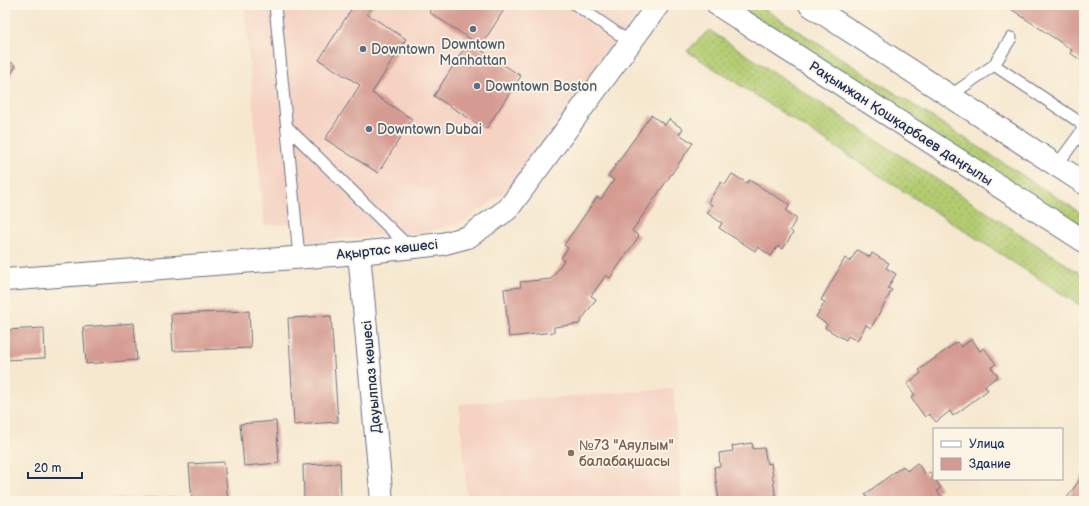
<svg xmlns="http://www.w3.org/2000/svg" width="1089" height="506" font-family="'Balsamiq Sans',sans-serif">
  <defs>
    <pattern id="grass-dots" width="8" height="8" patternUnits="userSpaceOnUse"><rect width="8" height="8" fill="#b4cc71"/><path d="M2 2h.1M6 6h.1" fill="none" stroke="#92a660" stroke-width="1.8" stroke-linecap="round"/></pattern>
  </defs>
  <rect width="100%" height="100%" fill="#fcf5e5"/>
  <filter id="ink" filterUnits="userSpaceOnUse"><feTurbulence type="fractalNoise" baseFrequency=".025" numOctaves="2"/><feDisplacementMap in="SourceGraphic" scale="8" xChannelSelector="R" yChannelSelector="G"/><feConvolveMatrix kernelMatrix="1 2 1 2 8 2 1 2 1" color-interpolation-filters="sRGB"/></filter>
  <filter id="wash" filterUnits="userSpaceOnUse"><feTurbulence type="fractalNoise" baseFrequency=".012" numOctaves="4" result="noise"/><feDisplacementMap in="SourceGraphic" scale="16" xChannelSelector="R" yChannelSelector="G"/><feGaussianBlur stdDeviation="0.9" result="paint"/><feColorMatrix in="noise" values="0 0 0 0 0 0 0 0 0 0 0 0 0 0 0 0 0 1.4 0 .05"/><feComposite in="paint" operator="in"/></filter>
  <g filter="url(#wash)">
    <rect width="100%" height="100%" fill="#f6e8cf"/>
    <path fill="#f5d2c2" d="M244 5H644L515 184 485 207 457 225 431 231 312 242 302 239 301 223 264 226Z
      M673 389 682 501H467L459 404Z"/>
    <path fill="url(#grass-dots)" stroke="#687e68" d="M735 5H758L1084 215V231Z
      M709 30 1084 276V308L687 51Z"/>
    <g id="blocks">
      <path fill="#d59b92" d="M354 5H374L367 14 406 39 372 93 412 119 378 173 325 139 360 85 319 60Z
        M433 5H507L481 46 429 12Z
        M1005 5H1084V62L1070 53 1072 50Z
        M468 42 521 76 486 129 434 96Z
        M5 58 16 66 5 84Z
        M651 115 665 125 669 119 683 129 679 134 693 143 632 231 639 236 610 278 606 275 591 296 596 299 579 324 554 327V332L509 337 504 289 521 287 520 282 551 279 564 260 561 258 568 248 564 245 597 197 601 199 614 180 608 176Z
        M732 174 747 183 749 180 790 205 786 211 797 218 790 230 793 233 783 249 778 246 771 256 758 247 755 251 719 228 722 223 707 213 712 205 708 202 721 182 725 185Z
        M857 250 870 257 872 253 889 263 886 268 896 274 888 288 892 290 871 328 866 325 857 341 848 336 846 340 825 328 827 324 816 317 825 302 821 300 845 258 850 262Z
        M249 311 251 348 173 351 171 314Z
        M331 316 338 422 294 425 288 318Z
        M134 323 137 360 86 364 83 327Z
        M44 328 45 358 5 360V330Z
        M972 339 980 351 984 348 996 364 991 367 998 376 985 386 988 390 953 416 950 411 936 422 929 414 925 417 911 398 915 395 907 384 921 373 919 370 957 342 961 347Z
        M276 421 279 463 244 466 240 424Z
        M752 443 753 449 764 448 767 464 771 463 776 501H719L714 467 720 466 719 453 733 451 732 446Z
        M224 462 228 501H192L189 464Z
        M340 463 341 501H304L303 465Z
        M917 463 926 475 930 472 941 488 937 491 944 501H862L867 498 865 494 903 466 907 471Z
        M1084 473V501H1065Z
        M178 497V501H107L106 499Z"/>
    </g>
  </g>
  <g filter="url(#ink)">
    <use href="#blocks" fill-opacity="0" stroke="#687086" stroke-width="1"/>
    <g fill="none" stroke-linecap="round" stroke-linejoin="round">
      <defs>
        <path id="service" d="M275 5 299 257
          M576 5 630 42
          M994 65 1078 121 1082 125V131L1057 165
          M950 96 994 65 1011 38
          M287 127 409 247"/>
        <path id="minor" d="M359 253 382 501
          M5 280 359 253 442 244 468 237 508 209 658 5"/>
        <path id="secondary" d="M718 5 1084 241
          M810 5 1084 183"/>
      </defs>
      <use href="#service" stroke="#687086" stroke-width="13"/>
      <use href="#minor" stroke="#687086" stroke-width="24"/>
      <use href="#secondary" stroke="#687086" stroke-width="24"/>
      <use href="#service" stroke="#fff" stroke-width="11"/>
      <use href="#minor" stroke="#fff" stroke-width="22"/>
      <use href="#secondary" stroke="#fff" stroke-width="22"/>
    </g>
  </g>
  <g fill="#5c6f8a" stroke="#fcf5e5" stroke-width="1.5">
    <circle cx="473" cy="29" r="4"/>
    <circle cx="363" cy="49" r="4"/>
    <circle cx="477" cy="86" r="4"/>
    <circle cx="369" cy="129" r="4"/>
  </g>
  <circle fill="#8d6e63" stroke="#fcf5e5" stroke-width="1.5" cx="571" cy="453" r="4"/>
  <g text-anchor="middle" stroke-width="3.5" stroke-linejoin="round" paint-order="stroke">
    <g font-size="14" fill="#4e5e75" stroke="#fcf5e5" text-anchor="start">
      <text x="473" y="49" text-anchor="middle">Downtown<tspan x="473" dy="16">Manhattan</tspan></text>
      <text x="371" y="54">Downtown</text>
      <text x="485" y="91">Downtown Boston</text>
      <text x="377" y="134">Downtown Dubai</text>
    </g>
    <g font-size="14" fill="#1b2f5e" stroke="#fcf5e5">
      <text transform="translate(901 123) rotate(33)" y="5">Рақымжан Қошқарбаев даңғылы</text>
      <text transform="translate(387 249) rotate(-6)" y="5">Ақыртас көшесі</text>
      <text transform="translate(371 377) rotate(-95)" y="5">Дауылпаз көшесі</text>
    </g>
    <g font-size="14" fill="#785e54" stroke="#fcf5e5" text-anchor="start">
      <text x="579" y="450">№73 "Аяулым"<tspan x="579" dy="16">балабақшасы</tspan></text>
    </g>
  </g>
  <rect width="1089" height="506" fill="none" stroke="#fcf5e5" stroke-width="20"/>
  <rect x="933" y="428" width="130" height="52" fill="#fcf5e5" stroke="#a2a6af"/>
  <rect x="941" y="441" width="20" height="6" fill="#ffffff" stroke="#a2a6af"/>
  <text x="969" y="448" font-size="12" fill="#1b2f5e">Улица</text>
  <rect x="941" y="458" width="20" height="12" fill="#d59b92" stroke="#a2a6af"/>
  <text x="969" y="468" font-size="12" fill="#1b2f5e">Здание</text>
  <path d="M28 472v6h54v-6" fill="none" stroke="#1b2f5e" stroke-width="2"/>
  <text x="34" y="472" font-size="12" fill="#1b2f5e" stroke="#fcf5e5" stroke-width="3" paint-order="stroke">20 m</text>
</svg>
